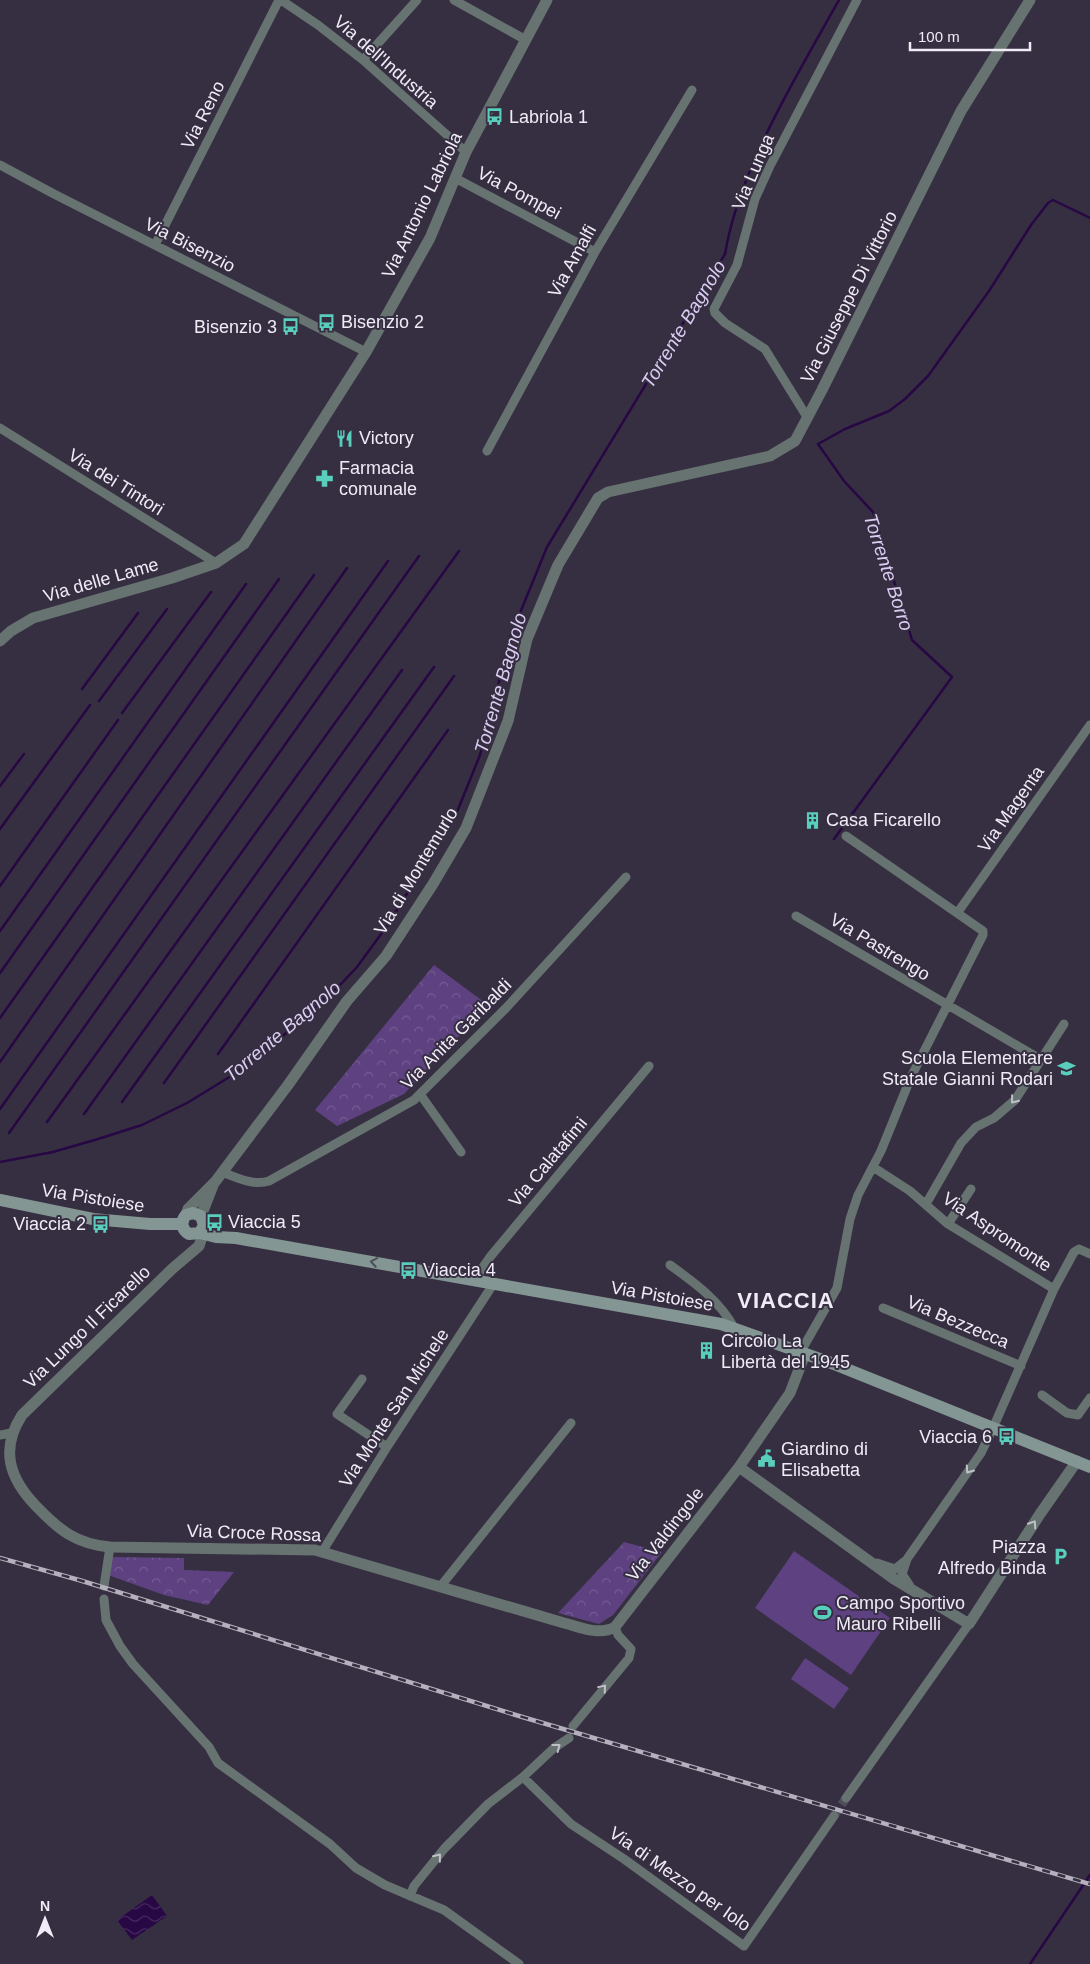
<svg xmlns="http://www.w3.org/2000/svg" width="1090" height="1964" font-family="Arial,sans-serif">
  <defs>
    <pattern id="park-crowns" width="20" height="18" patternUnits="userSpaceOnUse" patternTransform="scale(1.25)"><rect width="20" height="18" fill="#5d4180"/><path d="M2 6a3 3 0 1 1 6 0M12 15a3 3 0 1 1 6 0" fill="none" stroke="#755d93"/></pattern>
    <pattern id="water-waves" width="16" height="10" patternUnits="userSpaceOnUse" patternTransform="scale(1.25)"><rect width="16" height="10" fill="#270744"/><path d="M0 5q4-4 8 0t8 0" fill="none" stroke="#472b60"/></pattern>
  </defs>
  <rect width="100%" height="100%" fill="#362f41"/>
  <path fill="url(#park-crowns)" d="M434 965 488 1005 404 1094 337 1126 315 1110Z
    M624 1542 662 1552 613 1615 599 1624 558 1613Z
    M111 1557 184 1558V1570L234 1572 208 1605 164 1595 108 1575Z"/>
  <path fill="#5d4180" d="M794 1551 890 1618 851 1675 755 1608Z
    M805 1658 849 1688 834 1709 791 1679Z"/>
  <path fill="url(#water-waves)" d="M152 1895 167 1916 132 1940 117 1920Z"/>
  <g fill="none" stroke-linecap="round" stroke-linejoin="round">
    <path stroke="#270744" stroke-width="2.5" d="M82 689 138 613
      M99 701 167 609
      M122 713 211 592
      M0 786 24 754
      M0 829 90 705
      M834 839 952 677 912 640 873 512 844 481 818 444 845 429 889 411 905 399 928 376 989 291 1031 225 1048 203 1053 200 1090 218
      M0 886 118 720
      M0 931 246 584
      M0 973 279 579
      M0 1018 314 575
      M218 1054 448 730
      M0 1062 347 568
      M164 1083 454 676
      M122 1102 434 667
      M0 1109 388 561
      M84 1114 402 670
      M47 1122 459 551
      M9 1133 419 556
      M0 1162 53 1152 98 1139 142 1125 187 1103 236 1073 290 1030 341 984 357 967 387 926 457 812 480 755 511 635 547 547 725 254C739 169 797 75 839 0
      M1030 1964 1090 1875"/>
    <path stroke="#524b5c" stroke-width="9" stroke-dasharray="9 4.5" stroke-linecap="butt" d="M834 1816 846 1798"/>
    <path stroke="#677370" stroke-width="9" d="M281 0 318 25 363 60 466 152
      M454 0 526 40
      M363 60 417 0
      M0 165 54 194 366 352
      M455 178 595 252
      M155 245 279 0
      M807 417 765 349 725 323 715 313 714 309 737 265 755 199 770 166 857 0
      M0 428 216 563
      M487 451 595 252 692 90
      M958 912 1090 725
      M796 916 1040 1059
      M420 1094 461 1152
      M873 1167 910 1191 948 1224 1054 1289
      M222 1172C237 1178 254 1186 269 1181L414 1100 506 1008 626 877
      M926 1204 961 1143 976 1127 994 1118 1015 1100 1064 1024
      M948 1224 971 1189
      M670 1265C695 1283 720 1301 735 1329
      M474 1280 490 1257 649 1066
      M883 1308 1021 1366
      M800 1353 837 1288 850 1219 858 1195 881 1151 911 1077 983 935V931L846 836
      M362 1379 337 1414 387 1447
      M1042 1395 1067 1413 1078 1415 1090 1398
      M0 1435 11 1433
      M322 1552 387 1447 494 1283
      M877 1563 895 1569 905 1561
      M104 1586 110 1547
      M910 1586 902 1574 907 1559 981 1453 993 1428 1054 1289 1074 1252 1079 1249 1090 1254
      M440 1587 571 1423
      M104 1599 106 1620 120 1646 133 1664 209 1747 218 1763 330 1844 356 1868 385 1885 444 1910 519 1964
      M573 1726 629 1658 631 1649 618 1635 615 1627
      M523 1777 571 1824 624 1859 744 1946 834 1816
      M846 1798 969 1624
      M410 1896 414 1886 444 1849 488 1804 523 1777 554 1748 569 1738"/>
    <path stroke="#677370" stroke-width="11" d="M0 641 11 631 33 618 172 578 216 563 244 544 366 352 430 238 466 152 547 0
      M186 1215 188 1209 215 1182 288 1085 347 1001 386 956 433 884 466 828 508 721 527 639 558 565 598 498 608 492 770 456 795 441 822 390 961 111 1030 0
      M201 1216 214 1183
      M200 1233 201 1240 199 1246 172 1269 22 1415C0 1449 9 1478 36 1506 59 1530 76 1544 110 1547L315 1550 564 1623C580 1627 599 1636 615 1627L739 1467 790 1393 805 1354
      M739 1467 894 1579 969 1624 1040 1514 1077 1461"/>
    <path stroke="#839693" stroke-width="12" d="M0 1200 93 1219 150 1224H182
      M200 1233 204 1225 201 1216 193 1213 186 1215C180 1222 182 1230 189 1234L200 1233 216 1237 236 1238 721 1324 834 1364 1090 1467"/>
    <defs>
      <path id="rail" d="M0 1558 79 1580 519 1716 1090 1884"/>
    </defs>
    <use href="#rail" stroke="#b5b0be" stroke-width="4.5"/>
    <use href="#rail" stroke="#362f41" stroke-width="2.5" stroke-dasharray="8" stroke-linecap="butt"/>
  </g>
  <defs><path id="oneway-chevron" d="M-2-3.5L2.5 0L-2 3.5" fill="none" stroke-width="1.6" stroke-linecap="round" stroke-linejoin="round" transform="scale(1.25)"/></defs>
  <g stroke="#c0c1c8">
    <use href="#oneway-chevron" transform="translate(1014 1100) rotate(128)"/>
    <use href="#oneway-chevron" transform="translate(969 1470) rotate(125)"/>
    <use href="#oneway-chevron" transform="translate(1033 1524) rotate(-57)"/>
    <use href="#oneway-chevron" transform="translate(603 1688) rotate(-50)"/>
    <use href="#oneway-chevron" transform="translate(557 1747) rotate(-37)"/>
    <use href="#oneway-chevron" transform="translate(438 1857) rotate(-51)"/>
  </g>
  <use stroke="#4d4e5a" href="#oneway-chevron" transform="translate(374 1262) rotate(-170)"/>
  <defs>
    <symbol id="bus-bare" viewBox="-9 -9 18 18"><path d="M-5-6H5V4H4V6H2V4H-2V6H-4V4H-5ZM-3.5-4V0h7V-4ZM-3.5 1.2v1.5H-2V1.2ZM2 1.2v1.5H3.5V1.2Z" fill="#5acebd" stroke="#362f41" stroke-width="2.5" paint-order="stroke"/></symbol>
    <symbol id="restaurant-bare" viewBox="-9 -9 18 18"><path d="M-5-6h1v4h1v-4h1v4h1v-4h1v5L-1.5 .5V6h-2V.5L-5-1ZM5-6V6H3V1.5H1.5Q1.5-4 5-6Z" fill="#5acebd" stroke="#362f41" stroke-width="2.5" paint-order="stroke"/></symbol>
    <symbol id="pharmacy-bare" viewBox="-9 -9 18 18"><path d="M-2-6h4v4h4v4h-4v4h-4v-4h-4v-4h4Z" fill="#5acebd" stroke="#362f41" stroke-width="2.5" paint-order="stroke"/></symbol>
    <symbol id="building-bare" viewBox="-9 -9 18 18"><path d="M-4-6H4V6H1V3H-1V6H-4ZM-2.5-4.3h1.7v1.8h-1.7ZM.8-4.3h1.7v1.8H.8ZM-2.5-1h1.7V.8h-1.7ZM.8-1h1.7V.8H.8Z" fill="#5acebd" stroke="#362f41" stroke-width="2.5" paint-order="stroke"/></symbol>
    <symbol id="school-bare" viewBox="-9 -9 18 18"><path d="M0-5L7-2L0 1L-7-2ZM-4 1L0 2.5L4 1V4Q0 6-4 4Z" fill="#5acebd" stroke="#362f41" stroke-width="2.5" paint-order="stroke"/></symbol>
    <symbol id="civic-bare" viewBox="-9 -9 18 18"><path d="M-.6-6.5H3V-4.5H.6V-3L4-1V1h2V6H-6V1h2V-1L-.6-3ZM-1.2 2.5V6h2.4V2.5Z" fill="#5acebd" stroke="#362f41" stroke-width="2.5" paint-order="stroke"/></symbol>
    <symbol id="parking-bare" viewBox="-9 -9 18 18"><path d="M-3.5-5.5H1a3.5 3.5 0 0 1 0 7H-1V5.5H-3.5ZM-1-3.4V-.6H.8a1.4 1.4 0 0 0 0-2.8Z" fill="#5acebd" stroke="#362f41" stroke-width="2.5" paint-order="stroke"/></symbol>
    <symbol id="stadium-bare" viewBox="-9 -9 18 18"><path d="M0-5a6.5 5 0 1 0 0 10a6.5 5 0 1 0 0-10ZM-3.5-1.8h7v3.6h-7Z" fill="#5acebd" stroke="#362f41" stroke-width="2.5" paint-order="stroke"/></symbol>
  </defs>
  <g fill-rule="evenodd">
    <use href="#bus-bare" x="482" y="104" width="25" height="25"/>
    <use href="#bus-bare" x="314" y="310" width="25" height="25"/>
    <use href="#bus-bare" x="278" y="314" width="25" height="25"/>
    <use href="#restaurant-bare" x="332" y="426" width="25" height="25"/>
    <use href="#pharmacy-bare" x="312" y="466" width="25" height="25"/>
    <use href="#building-bare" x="800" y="808" width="25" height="25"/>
    <use href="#school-bare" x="1054" y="1056" width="25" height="25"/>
    <use href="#bus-bare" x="202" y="1210" width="25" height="25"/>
    <use href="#bus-bare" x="88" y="1212" width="25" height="25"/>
    <use href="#bus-bare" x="396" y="1258" width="25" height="25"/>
    <use href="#building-bare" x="694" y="1338" width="25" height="25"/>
    <use href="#bus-bare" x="994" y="1424" width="25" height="25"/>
    <use href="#civic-bare" x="754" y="1446" width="25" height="25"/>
    <use href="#parking-bare" x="1048" y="1544" width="25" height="25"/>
    <use href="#stadium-bare" x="810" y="1600" width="25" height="25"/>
  </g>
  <g text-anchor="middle" stroke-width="4" stroke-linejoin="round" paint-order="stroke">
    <g font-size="18" fill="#f0ebf7" stroke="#362f41">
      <text transform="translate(386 62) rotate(41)" y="6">Via dell'Industria</text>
      <text transform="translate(203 115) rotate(-63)" y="6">Via Reno</text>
      <text transform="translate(753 172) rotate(-67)" y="6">Via Lunga</text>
      <text transform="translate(519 193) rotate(28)" y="6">Via Pompei</text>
      <text transform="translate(422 205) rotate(-64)" y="6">Via Antonio Labriola</text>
      <text transform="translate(190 245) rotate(27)" y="6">Via Bisenzio</text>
      <text transform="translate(572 261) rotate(-61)" y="6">Via Amalfi</text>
      <text transform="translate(849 297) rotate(-63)" y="6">Via Giuseppe Di Vittorio</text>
      <text transform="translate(116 482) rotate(32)" y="6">Via dei Tintori</text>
      <text transform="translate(101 580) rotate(-16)" y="6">Via delle Lame</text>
      <text transform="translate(1011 809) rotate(-55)" y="6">Via Magenta</text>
      <text transform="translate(416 871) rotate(-59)" y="6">Via di Montemurlo</text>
      <text transform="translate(880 947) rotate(31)" y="6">Via Pastrengo</text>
      <text transform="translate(456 1034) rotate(-45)" y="6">Via Anita Garibaldi</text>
      <text transform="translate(548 1162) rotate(-50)" y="6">Via Calatafimi</text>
      <text transform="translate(93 1198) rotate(9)" y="6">Via Pistoiese</text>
      <text transform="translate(997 1232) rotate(34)" y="6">Via Aspromonte</text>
      <text transform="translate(662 1296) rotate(10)" y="6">Via Pistoiese</text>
      <text transform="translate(958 1322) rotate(23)" y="6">Via Bezzecca</text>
      <text transform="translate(87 1327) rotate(-44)" y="6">Via Lungo Il Ficarello</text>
      <text transform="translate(394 1408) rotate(-57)" y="6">Via Monte San Michele</text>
      <text transform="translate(254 1533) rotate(2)" y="6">Via Croce Rossa</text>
      <text transform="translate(665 1534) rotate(-52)" y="6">Via Valdingole</text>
      <text transform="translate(680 1879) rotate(35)" y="6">Via di Mezzo per Iolo</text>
    </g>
    <g font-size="18" fill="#f0ebf7" stroke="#362f41" text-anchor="start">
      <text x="509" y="123">Labriola 1</text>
      <text x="341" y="328">Bisenzio 2</text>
      <text x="277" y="333" text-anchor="end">Bisenzio 3</text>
      <text x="359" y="444">Victory</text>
      <text x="339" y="474">Farmacia<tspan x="339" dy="21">comunale</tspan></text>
      <text x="826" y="826">Casa Ficarello</text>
      <text x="1053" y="1064" text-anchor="end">Scuola Elementare<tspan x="1053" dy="21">Statale Gianni Rodari</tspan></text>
      <text x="228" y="1228">Viaccia 5</text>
      <text x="86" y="1230" text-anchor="end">Viaccia 2</text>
      <text x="423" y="1276">Viaccia 4</text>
      <text x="721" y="1347">Circolo La<tspan x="721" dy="21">Libertà del 1945</tspan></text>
      <text x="992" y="1443" text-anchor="end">Viaccia 6</text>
      <text x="781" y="1455">Giardino di<tspan x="781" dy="21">Elisabetta</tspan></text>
      <text x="1046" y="1553" text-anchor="end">Piazza<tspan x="1046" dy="21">Alfredo Binda</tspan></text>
      <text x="836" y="1609">Campo Sportivo<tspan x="836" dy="21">Mauro Ribelli</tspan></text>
    </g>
    <g font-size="19" font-style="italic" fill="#daccf2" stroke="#362f41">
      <text transform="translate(683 324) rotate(-59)" y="7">Torrente Bagnolo</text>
      <text transform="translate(889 572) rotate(72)" y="7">Torrente Borro</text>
      <text transform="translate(500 683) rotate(-74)" y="7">Torrente Bagnolo</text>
      <text transform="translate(282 1031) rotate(-40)" y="7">Torrente Bagnolo</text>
    </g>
    <g font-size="22" font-weight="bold" letter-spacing="1" fill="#f0ebf7" stroke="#362f41">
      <text x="786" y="1308">VIACCIA</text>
    </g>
  </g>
  <g transform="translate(45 1919)" stroke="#362f41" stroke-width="4" paint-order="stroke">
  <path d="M0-4L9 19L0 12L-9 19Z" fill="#f0ebf7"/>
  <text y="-8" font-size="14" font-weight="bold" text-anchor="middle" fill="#f0ebf7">N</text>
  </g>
  <path d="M910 42v8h120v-8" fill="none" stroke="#f0ebf7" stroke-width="2.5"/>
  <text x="918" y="42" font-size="15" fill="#f0ebf7" stroke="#362f41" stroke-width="4" paint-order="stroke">100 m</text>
</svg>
